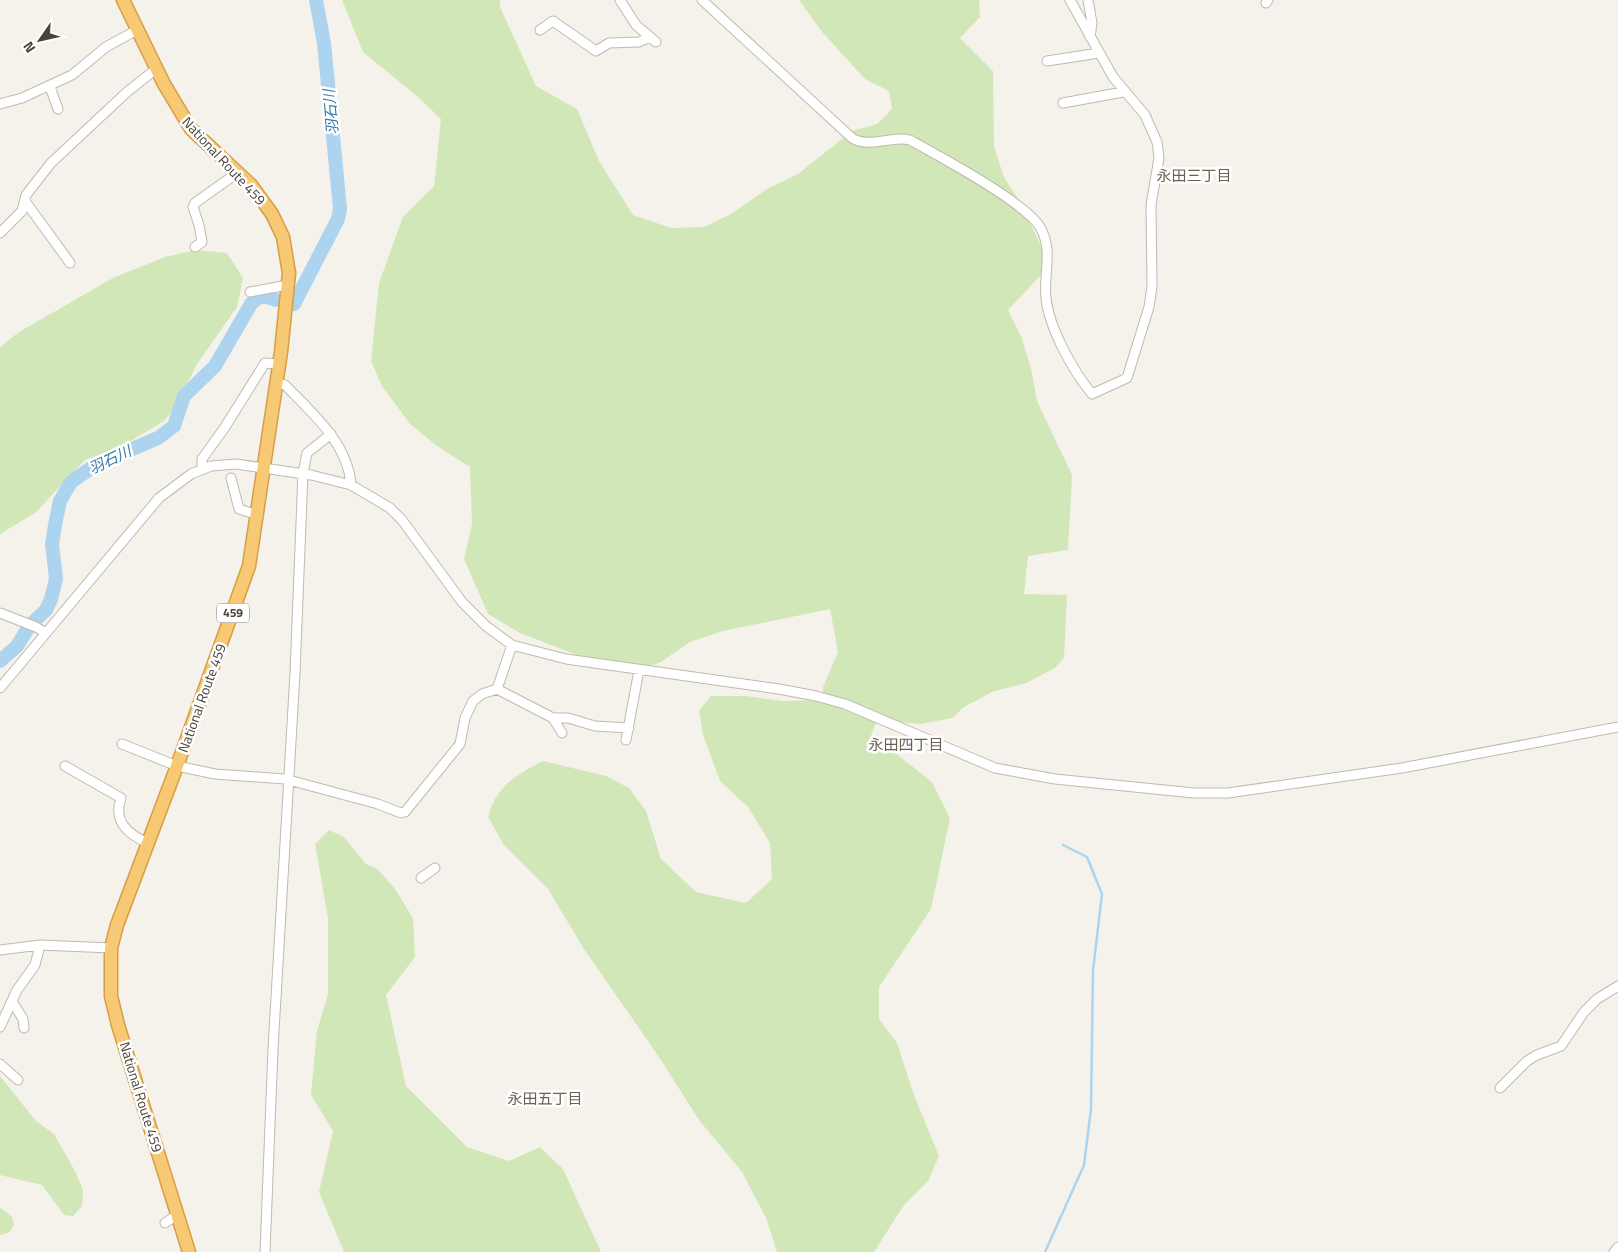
<svg xmlns="http://www.w3.org/2000/svg" width="1618" height="1252" font-family="'Titillium Web','Noto Sans JP',sans-serif">
  <rect width="100%" height="100%" fill="#f5f2ec"/>
  <path fill="#d2e7b7" d="M342 0H500V7L536 86 577 109 599 161 633 215 671 228 704 227 731 214 767 189 798 174 852 131 877 124 892 109 889 91 865 79 823 33 799 0H979L980 17 960 38 993 71 994 147 1004 177 1020 202 1045 254 1043 273 1008 310 1021 336 1031 368 1037 401 1072 475 1068 550 1028 556 1024 594 1067 595 1064 658 1055 668 1026 683 992 692 964 707 952 718 920 724 878 720 871 734 932 782 950 818 931 909 879 987V1019L897 1043 914 1095 939 1156 928 1181 904 1205 874 1252H777L766 1218 742 1172 699 1120 659 1057 584 949 548 889 504 845 488 817C496 786 516 775 543 761L606 776 629 788 646 811 661 859 696 892 746 903 772 879 770 843 748 807 720 781 703 735 699 710 711 696H746L782 701 822 700 823 687 838 652 830 609 723 631 690 642 661 662 639 670 590 660 520 633 488 614 464 559 472 524 470 467 437 446 410 424 382 386 371 361 379 283 403 217 434 186 441 119 419 98 363 52Z
    M196 250 227 253 243 278 237 307 197 364 176 406 164 421 119 448 85 460 35 513 0 534V347L19 332 113 278 165 257Z
    M329 830 344 837 366 864 376 868 393 886 413 918 415 957 386 995 406 1086 467 1147 509 1161 540 1147 563 1169 601 1252H344L319 1192 333 1131 311 1095 317 1031 328 994V918L315 844Z
    M0 1076 36 1121 54 1134 75 1171 83 1190 82 1206 73 1216 64 1215 42 1185 0 1175Z
    M0 1207 12 1217 14 1225 10 1232 0 1235Z"/>
  <g fill="none" stroke-linecap="round" stroke-linejoin="round">
    <path stroke="#acd4ee" stroke-width="2.5" d="M1045 1252 1084 1165 1091 1109 1093 970 1102 894 1087 857 1063 845"/>
    <path stroke="#acd4ee" stroke-width="14" d="M294 304 338 219 340 209 324 43 316 0
      M0 661 17 646 30 625 46 610 51 599 56 579 52 544 55 525 60 501 71 482 97 464 158 438 174 426 184 396 215 366 251 304C260 294 265 296 276 300"/>
    <defs>
      <path id="minor" d="M620 0 636 25 656 42
        M702 0 852 138C870 149 891 135 910 140 939 156 1025 202 1040 227 1054 251 1043 273 1046 298 1049 328 1073 371 1092 394L1127 378 1149 307 1152 287 1151 205 1159 158 1157 142 1145 115 1113 77 1070 0
        M1088 0 1092 23 1090 37
        M1266 3 1268 0
        M540 30 553 21 596 51 609 43 639 42 650 37
        M1047 61 1099 53
        M50 87 58 109
        M1063 103 1123 92
        M0 104 22 98 72 75 106 47 137 30
        M25 201 70 263
        M0 233 22 211 26 195 51 163 127 92 156 69
        M195 247 202 242 199 225 193 207 195 203 237 173
        M250 292 288 285
        M276 383 285 385C312 413 348 443 351 485
        M202 470V459L225 427 265 363 279 364
        M231 478 239 509 258 515
        M0 613 36 627 46 633
        M0 688 159 498 191 474 211 466 236 464 311 475 351 485 390 508 402 520 462 602 486 626 512 645 566 659 779 689 816 696 845 704 995 768 1055 779 1194 793H1228L1402 768 1618 727
        M497 689 553 718H568L595 726 629 728
        M553 718 562 733
        M626 740 639 670
        M122 744 177 766 215 774 285 779 378 804 401 813 405 812 460 744 465 718 473 701 482 694 497 689 512 645
        M65 766 121 798C113 821 127 834 148 843
        M421 878 435 868
        M0 950 40 945 111 948
        M12 1001 23 1019 24 1028
        M0 1027 17 990 35 965 40 945
        M0 1064 18 1080
        M1500 1088 1527 1061 1537 1055 1561 1046 1584 1012 1597 999 1618 986
        M165 1223 177 1215
        M265 1252 273 1049 295 673 303 473 307 453 331 434
        M1614 1252 1618 1247"/>
      <path id="highway" d="M123 0 164 84 191 129 251 185 272 214 283 237 289 273 281 352 249 566 177 766 117 925 111 948V996L118 1025 189 1252"/>
    </defs>
    <use href="#minor" stroke="#c0baae" stroke-width="11"/>
    <use href="#highway" stroke="#d79e44" stroke-width="15"/>
    <use href="#minor" stroke="#fff" stroke-width="9"/>
    <use href="#highway" stroke="#f7c975" stroke-width="12"/>
  </g>
  <g text-anchor="middle" stroke-width="5" stroke-linejoin="round" paint-order="stroke">
    <rect fill="#fff" stroke="#807b74" stroke-width="1" x="217" y="603.5" width="32" height="19" rx="4"/>
    <g font-size="12" font-weight="bold" fill="#494339">
      <text x="233" y="617">459</text>
    </g>
    <g font-size="14" fill="#494339" stroke="#fff">
      <text transform="translate(224 161) rotate(47)" y="5">National Route 459</text>
      <text transform="translate(202 698) rotate(-70)" y="5">National Route 459</text>
      <text transform="translate(141 1097) rotate(73)" y="5">National Route 459</text>
    </g>
    <g font-size="15" font-style="italic" fill="#347aaa" stroke="#fff">
      <text transform="translate(331 112) rotate(-95)" y="5">羽石川</text>
      <text transform="translate(110 460) rotate(-26)" y="5">羽石川</text>
    </g>
    <g font-size="15" fill="#6c6151" stroke="#fff">
      <text x="1194" y="181">永田三丁目</text>
      <text x="906" y="750">永田四丁目</text>
      <text x="545" y="1104">永田五丁目</text>
    </g>
  </g>
  <g transform="translate(40 40) rotate(236)" stroke="#ffffff" stroke-width="4" paint-order="stroke">
  <path d="M0-4L9 19L0 12L-9 19Z" fill="#494339"/>
  <text y="-8" font-size="14" font-weight="bold" text-anchor="middle" fill="#494339">N</text>
  </g>
</svg>
